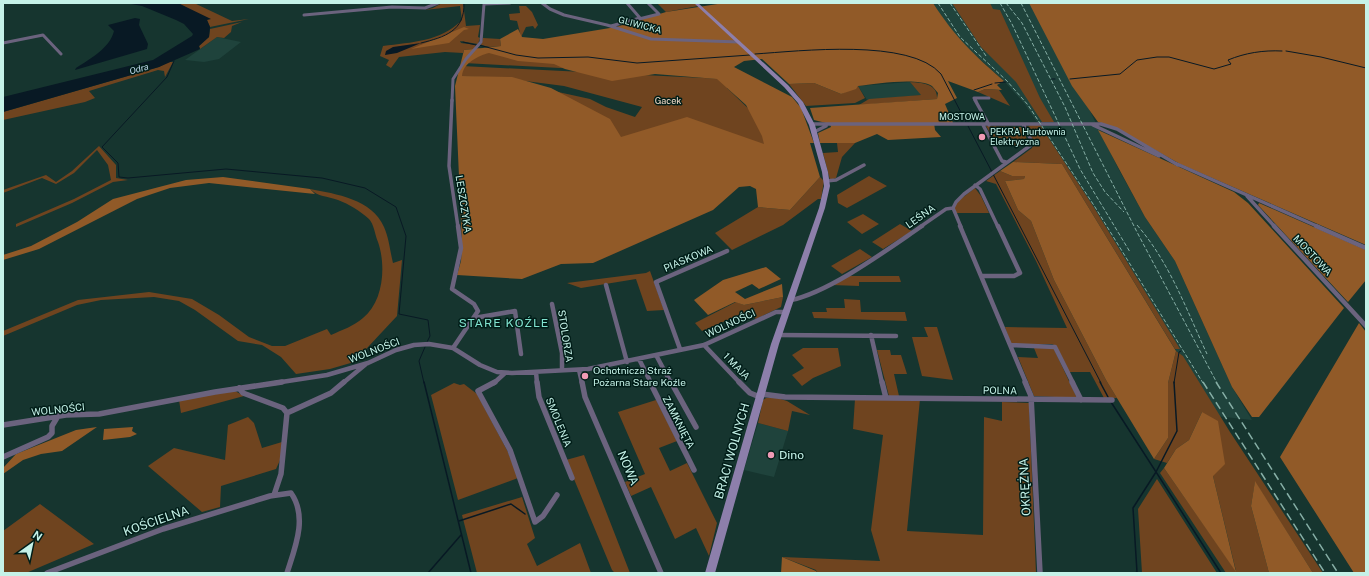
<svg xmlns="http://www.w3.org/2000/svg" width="1369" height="576" font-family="'Public Sans',sans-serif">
  <rect width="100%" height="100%" fill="#16352f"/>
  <path fill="#1f433c" d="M933 3H1032L1088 107 1118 168 1145 217 1175 261 1232 387 1252 420 1216 416 1037 122 1024 103 1004 81 964 45 949 28Z
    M217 37 241 42 219 59 204 62 185 60Z
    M910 82 922 95 867 100 858 86Z
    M758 423 788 431 774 477 744 470Z"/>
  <path fill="#6f441f" d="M173 3H194L232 21 249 19 210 27 207 20 180 4Z
    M442 3H463L466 26 480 25 478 37 480 38 478 44 460 41 461 43 476 45 474 49 464 50 463 53 445 52 399 57 391 68 386 65 389 60 380 56 383 46C412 42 440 42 462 20L460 6 425 10 433 8Z
    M657 3H695L698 6 666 12Z
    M952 3H990L993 9 1000 10 1040 98 1054 122H1042L1016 82 981 47Z
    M519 6H526L532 12 538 25 535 29 533 26 526 27 521 37 517 21 510 20 509 14 520 13Z
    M242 22 232 26 231 32 224 38 217 37 200 49 199 46 209 37 210 29Z
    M483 38 500 39 501 46 490 47 481 45Z
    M477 48 483 49 732 77 464 63Z
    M168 62H173L165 77 164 71 158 70 89 91 95 98 85 102 3 120V112L159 67Z
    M462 66 744 80 727 88 792 151 617 141 549 90 590 99 606 107 635 117 642 107 564 86 503 78 459 76Z
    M910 82C921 83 938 83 937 99L859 105 869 99 921 95Z
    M814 83 841 94 858 86 865 98 855 103 806 106 789 84Z
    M985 89 999 90 1010 106 978 92Z
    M1031 125H1040L1093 206 1180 349H1175L1062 164 1013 162 1032 148 1034 143 1026 127Z
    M986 126 1021 127 1029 143 1027 146H1008L1003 138H993Z
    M837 143H855L842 157 836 178 830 180 823 153 838 152Z
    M99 146 116 165V178L128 180 113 182 72 203 16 227V224L74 199 111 180 108 165 97 150 74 173 56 184 42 178 3 193V190L46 175 56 182 72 171Z
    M1000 171 1012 176H1025L1024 179 1005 181 1018 210 1031 221 1054 280 1106 380 1117 398H1104L1090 372H1069L1056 346 1052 344H1011L1005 327 1067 328 1036 261 996 184 986 181Z
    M869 176 887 186 847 208 838 203 837 195Z
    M820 177 824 181 821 199H818L783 225 732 250 715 233 758 207 790 210Z
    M975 188 981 196 989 213H956L953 205Z
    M310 189C336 194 372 199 384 227 389 238 390 251 393 263L402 260 397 316 354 362 330 369 296 374 281 357 262 345 238 341 195 310 179 301 154 297 101 300 77 305 3 336V331L78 300 149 292 192 299 219 315 249 337 272 346H285L327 329 331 335C342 330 354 326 363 318 384 301 386 265 378 242 375 235 374 224 369 219 360 211 349 204 338 200 327 196 318 197 310 189Z
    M863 214 879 224 862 234 847 222Z
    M900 224 912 231 883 249 872 242Z
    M860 249 872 257 842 274 831 266Z
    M650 271 664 310 647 311 636 279 581 288 567 283 646 273Z
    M847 276H899L901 282H859V286L832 285Z
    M783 297 781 307 756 319 746 312 702 331 695 323 736 302 744 305Z
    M844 299 860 300 861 312H905L907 321 814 318 812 312H827L826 308H845Z
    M924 327H937L953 380 922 376 912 337H928Z
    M1053 347 1077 398 1034 396 1018 357 1038 358 1034 348Z
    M803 348H838L841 366 813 378 802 386 792 375 804 368 792 355Z
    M877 350H890L891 355H901L907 374H894L899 396H889Z
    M1176 351 1183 356 1230 432 1323 573H1313L1255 482 1251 506 1269 573H1226L1160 473 1164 468 1236 571 1213 476 1202 412 1189 440 1176 449 1167 463 1154 459 1168 438V383Z
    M454 383 460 385 464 384 477 394 508 452 518 478 458 500 431 395Z
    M235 391 244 396 181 413 179 400Z
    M774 397 787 401 810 415 792 411 788 431 758 423 763 400 766 398Z
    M855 399H920L907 531 983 535 984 417 1002 421V402L1029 403 1036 573H817L816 570 782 557 880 561 871 530 883 435 853 429Z
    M656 400 677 441 659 448 670 471 687 463 717 523 709 556 696 528 675 539 651 487 631 496 625 482 645 474 618 412Z
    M248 417 254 423 262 448 282 442 281 458 276 469 221 486 220 507 202 512 148 466 174 448 225 460 228 425Z
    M584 455 630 573H615L612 570 566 460Z
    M1157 479 1217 573H1142L1138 509Z
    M522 497 535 538 527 544 537 566 580 543 591 573H477L462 515Z
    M40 504 94 544 26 573H3V531Z"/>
  <path fill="#915a28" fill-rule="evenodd" d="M724 3H933C955 37 974 55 1004 81L997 85 1002 90 985 89 978 92 948 81 957 98 945 104 953 123H934L935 130 941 137 888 140 877 134 855 143H820L818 133 831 127 830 124 814 120 810 108 937 99 938 93C936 91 934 88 932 86 917 77 876 84 858 86L856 89 841 94 814 83 789 84 762 59 744 61 734 67 792 97 801 108 814 143H810L820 177 790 210 758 207 756 189 750 186 739 187 713 210 593 263 561 264 522 279 457 275 461 261 462 245 455 86 464 50 501 46 500 39 518 29 522 37 543 39 616 27 666 12ZM489 53 518 61 554 64 565 69 612 81 655 74 717 79 746 105 762 136 764 144 687 117 621 137 610 119 551 88 512 77 462 76C463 63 478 56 489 53Z
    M1029 3H1366V245L1180 164 1116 128 1098 122 1072 86Z
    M464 27 469 29 464 30 449 43 411 49Z
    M1098 130 1234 192 1248 203 1344 308 1259 417H1252L1232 387 1175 261 1145 217Z
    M1013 162 1062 164 1176 351 1168 383V438L1154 459 1106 380 1054 280 1031 221 1018 210 1005 181 1024 179 1025 176H1012L1000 171Z
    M223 177 310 189 315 194 209 183 170 188 137 199 39 249 3 260V255L31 246 77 222 113 199 186 180Z
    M1259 203 1366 250V280L1348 302 1258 205Z
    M766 267 781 279 759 289 752 284 735 292 745 299 782 284 783 297 744 305 735 302 708 315 694 300 723 280Z
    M1359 323 1366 332V573H1354L1280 457Z
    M1202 412 1218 421 1225 464 1213 476 1236 572 1164 468 1176 449 1189 440Z
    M97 427 62 451 41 454 23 460 3 474V468L16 454 76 430Z
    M133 427 132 431 137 434 130 437 103 440 104 429Z
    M1255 481 1313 573H1269L1251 506Z
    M782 557 816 571 817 573H781Z"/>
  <path fill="#081924" d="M126 3 180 4 211 19 207 20 210 27 209 37 199 46 200 49 159 67 3 112V97L153 60 192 36 193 34 184 24 176 20 142 6Z
    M135 18 140 19 139 25 148 44 147 49 75 70 76 68C90 59 110 48 114 31L108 25Z
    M421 43 397 53 385 55 386 51 393 47Z"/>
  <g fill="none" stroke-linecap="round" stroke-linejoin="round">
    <path stroke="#081924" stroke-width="1" d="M463 42 476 45
      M421 43C445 37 465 31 464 3
      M479 45 516 55 538 58 588 57 637 63 750 55
      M1286 51 1321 57 1366 68
      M755 54C800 51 910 38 941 74L966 122
      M174 61 167 77 102 147 118 163 119 177 128 178 226 169 322 178 365 188 396 207 406 236 399 314 428 320 430 336 427 342
      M1052 79H1055
      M1070 79 1120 74 1137 60 1157 57H1169L1214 69 1231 64 1228 60C1245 53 1263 50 1282 51
      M995 83 1006 82
      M974 90 992 84
      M968 126 992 172
      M993 174 1101 383
      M424 383 419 361 425 347
      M1174 383 1179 352 1181 351"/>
    <path stroke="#081924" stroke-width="1.5" d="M424 382 471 573
      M1100 382 1108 397
      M1111 402 1221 573
      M459 521 511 504 525 514
      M428 573 461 535
      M1135 573 1137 572 1133 508 1156 472 1177 431 1174 382"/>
    <path stroke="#6b637e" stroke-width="3" d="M542 3 550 9 564 15 607 25 651 39 739 42
      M484 4 510 3
      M304 15 392 7 425 8 438 3
      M639 19 659 14 648 3
      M611 26 640 18 627 3
      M3 43 43 35 61 54
      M452 101 453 79 466 59 481 42 484 4
      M976 101 974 98H989"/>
    <path stroke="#6b637e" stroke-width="3.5" d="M452 100 449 166 458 227
      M975 100 989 125
      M812 124H1101L1117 129 1178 165
      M983 125 1002 161 1006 162
      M1093 125 1159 156
      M814 132 826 126
      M1177 164 1319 227
      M826 181 836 180 864 165
      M975 185 980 189 998 227
      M1247 196 1275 227
      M953 208 961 227
      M920 227 946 209 953 208 956 202 964 194 1031 145V140L1023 124"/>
    <path stroke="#6b637e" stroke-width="4.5" d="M960 226 1026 383
      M1274 226 1366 326
      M1316 226 1366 248
      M982 276H1014L1020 273 998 226
      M606 285 627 362
      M791 300C830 292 888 249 922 226
      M552 304 562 353V370
      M474 318 515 311 521 354
      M778 335 896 336
      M871 335 882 383
      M704 345 740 383
      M1010 345 1055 347 1073 383
      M453 348 478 311 474 304 452 289 461 248 458 226
      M680 349 656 282 727 251
      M656 355 671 383
      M639 359 651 383
      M579 370 582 383
      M536 372 537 383
      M275 383 327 375 368 363 396 350 414 345 429 344 453 348 480 365 497 372 512 373 588 369 704 345 776 312H787
      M343 383 366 364
      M494 383 505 373"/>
    <path stroke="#6b637e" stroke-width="5.5" d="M495 382 478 391 510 450 535 522 543 516 557 495
      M537 382 539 397 572 478
      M582 382 585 397 661 573
      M650 382 694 470
      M671 382 696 427
      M739 382 750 393 760 397
      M882 382 886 398
      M1025 382 1031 396 1040 573
      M1072 382 1081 400
      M239 388 243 393 283 408 287 413
      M761 394 785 397 1112 400
      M287 413 331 393 344 382
      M3 425 66 415 99 414 215 392 282 382
      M3 457 48 437 52 433V426L58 416
      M274 495 281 474 287 413
      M47 573 163 529 270 496 291 493C308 517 295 548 287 573"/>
    <path fill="#8d7fab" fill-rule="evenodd" d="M694 3H698L788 85 803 102 815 125 828 172 830 186 825 208 779 344 715 573H705L771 344 819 208 824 186 822 172 809 125 798 103 784 87Z"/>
    <path stroke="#87afa6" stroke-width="1" stroke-dasharray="4 2" stroke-linecap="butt" d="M938 3 960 37 1007 81 1028 105 1095 207 1203 383
      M950 3 986 56
      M1000 3 1012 24 1080 169 1130 252
      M1006 3 1022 23 1065 107 1093 173 1105 192 1124 212
      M1021 3 1138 234 1217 383
      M1137 225C1170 263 1186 309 1207 354"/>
    <path stroke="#87afa6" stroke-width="1.5" stroke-dasharray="8 4" stroke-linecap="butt" d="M1203 382 1325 573
      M1216 382 1338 573"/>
  </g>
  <g fill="#f09ab5" stroke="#001d18" stroke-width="1.5">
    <circle cx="982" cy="137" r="4"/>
    <circle cx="585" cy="376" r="4"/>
    <circle cx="771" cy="455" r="4"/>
  </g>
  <g text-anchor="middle" stroke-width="3" stroke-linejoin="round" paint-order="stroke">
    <g font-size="9" fill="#c5f2e8" stroke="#001d18">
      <text transform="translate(640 25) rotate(15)" y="3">GLIWICKA</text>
      <text x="962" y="120">MOSTOWA</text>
    </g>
    <g font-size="9" font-style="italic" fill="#c5dff2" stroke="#001d18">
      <text transform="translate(139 69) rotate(-16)" y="3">Odra</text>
    </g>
    <g font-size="9" fill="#f7decb" stroke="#001d18">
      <text x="668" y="104">Gacek</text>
    </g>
    <g font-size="9" fill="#c5f2e8" stroke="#001d18" text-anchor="start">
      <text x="990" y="135">PEKRA Hurtownia<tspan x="990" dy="10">Elektryczna</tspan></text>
    </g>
    <g font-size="10" fill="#c5f2e8" stroke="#001d18">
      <text transform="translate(464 204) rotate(81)" y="4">LESZCZYKA</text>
      <text transform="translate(920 216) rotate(-35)" y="4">LEŚNA</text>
      <text transform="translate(1313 255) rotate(47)" y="4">MOSTOWA</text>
      <text transform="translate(688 258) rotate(-23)" y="4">PIASKOWA</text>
      <text transform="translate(730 323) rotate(-25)" y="4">WOLNOŚCI</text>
      <text transform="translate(566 336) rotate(81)" y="4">STOLORZA</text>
      <text transform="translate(374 350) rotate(-21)" y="4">WOLNOŚCI</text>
      <text transform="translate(737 366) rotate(46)" y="4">1 MAJA</text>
      <text transform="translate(1000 390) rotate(1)" y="4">POLNA</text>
      <text transform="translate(58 409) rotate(-6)" y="4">WOLNOŚCI</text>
      <text transform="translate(559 422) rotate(68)" y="4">SMOLENIA</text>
      <text transform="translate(679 422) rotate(63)" y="4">ZAMKNIĘTA</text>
    </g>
    <g font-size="10" fill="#c5f2e8" stroke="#001d18" text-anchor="start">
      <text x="593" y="374">Ochotnicza Straż<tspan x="593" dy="12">Pożarna Stare Koźle</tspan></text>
    </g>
    <g font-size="12" letter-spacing="1" fill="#80e3cf" stroke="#001d18">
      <text x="504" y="327">STARE KOŹLE</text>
    </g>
    <g font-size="12" fill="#c5f2e8" stroke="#001d18">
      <text transform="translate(732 451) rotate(-74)" y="4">BRACI WOLNYCH</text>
      <text transform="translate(628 468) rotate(67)" y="4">NOWA</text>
      <text transform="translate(1025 487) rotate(-93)" y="4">OKRĘŻNA</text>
      <text transform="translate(156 521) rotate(-19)" y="4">KOŚCIELNA</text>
    </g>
    <g font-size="12" fill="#c5f2e8" stroke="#001d18" text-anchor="start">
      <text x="779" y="459">Dino</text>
    </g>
  </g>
  <rect width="1369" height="576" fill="none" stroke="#c5f2e8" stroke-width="8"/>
  <g transform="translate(32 544) rotate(33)" stroke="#001d18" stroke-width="3" paint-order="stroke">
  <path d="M0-3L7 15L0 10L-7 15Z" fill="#c5f2e8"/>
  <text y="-6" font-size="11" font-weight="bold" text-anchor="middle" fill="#c5f2e8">N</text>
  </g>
</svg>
